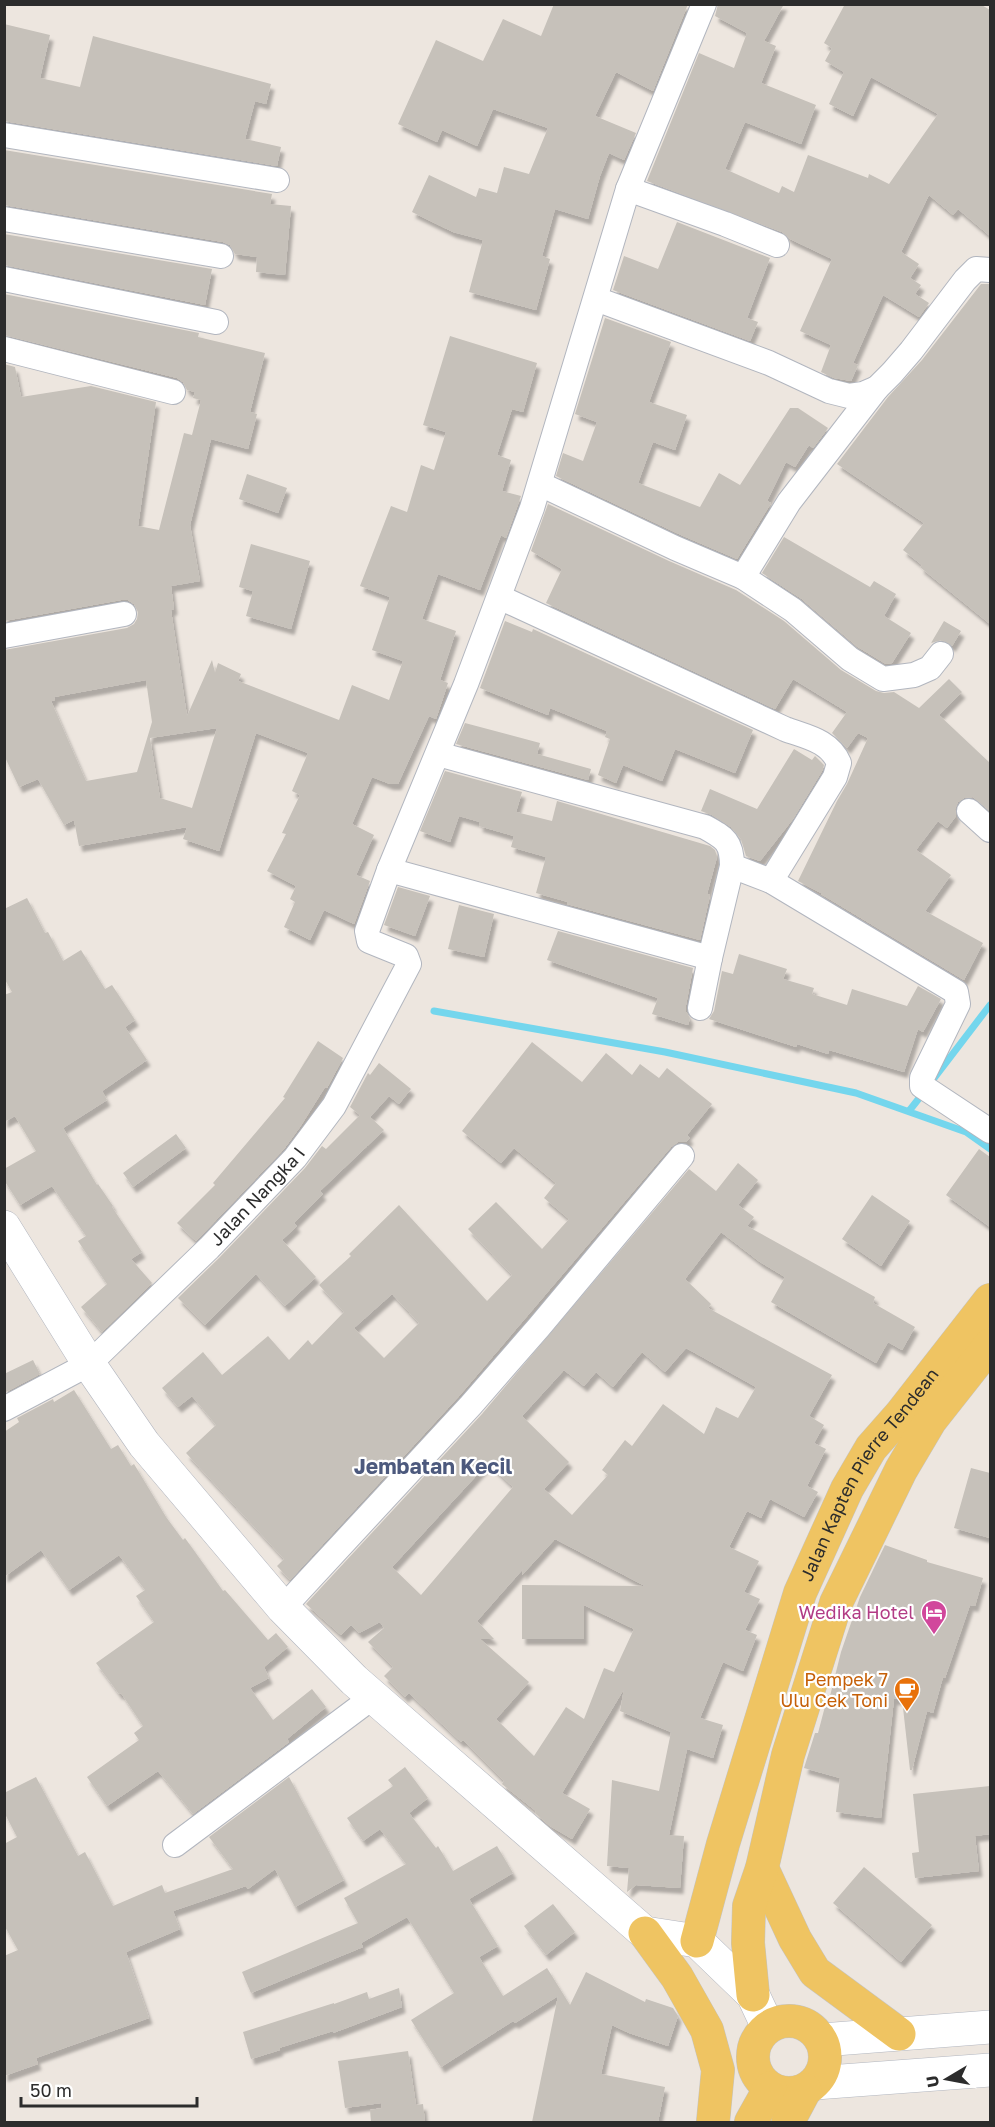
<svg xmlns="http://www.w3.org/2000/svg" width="995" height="2127" font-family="'Golos Text',sans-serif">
  <defs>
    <filter id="shadow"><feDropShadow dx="3.5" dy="6" stdDeviation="1.5" flood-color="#0004"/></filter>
  </defs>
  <rect width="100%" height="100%" fill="#ede6df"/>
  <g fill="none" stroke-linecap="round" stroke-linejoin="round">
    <path stroke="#74d6ed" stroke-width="7" d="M434 1011 665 1052 856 1093 966 1132 990 1149
      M932 1081 990 1005
      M909 1111 924 1092"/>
  </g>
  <path fill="#c6c1ba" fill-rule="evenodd" filter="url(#shadow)" d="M554 4H688L653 91 616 72 595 116 636 133 624 160 609 153 600 176 588 219 555 209 542 256 550 259 536 310 469 292 483 240 453 232 412 212 429 175 476 197 479 188 497 193 504 167 529 174 548 128 493 109 477 146 442 130 437 142 398 124 436 40 483 61 503 19 541 36Z
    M718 4H784L764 41 776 46 761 83 816 105 801 144 745 122 725 169 779 193 782 186 794 192 808 155 868 178 869 174 889 184 938 114 871 77 853 116 829 104 844 72 825 61 832 48 824 43 845 4H980L990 10V236L958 209 953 215 929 195 901 252 919 264 910 278 921 285 915 294 929 303 919 317 883 295 853 363 858 365 851 381 834 378 821 372 831 345 800 331 832 259 790 239 782 232 647 181 699 53 734 68 747 33 715 16Z
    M4 24 50 35 40 78 80 87 93 36 271 84 266 104 255 101 245 139 281 147 277 166 4 121Z
    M4 150 272 194 270 204 291 206 285 275 256 272 257 257 235 254 230 245 223 242 4 205Z
    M677 222 770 258 747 318 758 322 750 341 613 290 624 256 658 269Z
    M4 234 212 269 205 305 4 265Z
    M981 284H990V624L920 567 922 565 903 550 924 523 837 464 888 397 922 360Z
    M4 294 199 333 198 337 265 353 250 412 257 414 248 449 211 439 190 525 200 581 171 586 174 609 171 610 187 716 212 660 215 673 218 663 241 674 238 681 339 720 352 685 389 700 403 661 372 650 390 597 360 586 391 506 407 512 421 465 434 470 446 432 423 425 450 336 537 363 523 412 512 409 497 455 511 460 502 491 521 496 506 538 501 535 480 590 438 574 422 619 456 631 440 680 448 683 436 719 429 716 398 784H390L372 777 352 824 374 835 356 875 370 881 354 924 324 910 310 940 284 927 295 902 290 899 296 886 267 871 286 834 282 833 300 795 292 791 308 753 256 733 219 851 183 839 187 827 79 846 74 820 64 825 38 779 19 787 4 755V650L127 628 134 624 137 619 138 612 134 604 128 600H121L4 621V364L15 367 21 397 91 386 156 402 138 526 159 530 184 433 192 435 201 400 193 398 195 392 187 390 183 382 177 378 4 335ZM146 680 152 722 137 772 86 781 51 701 55 700 54 697ZM217 728 192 808 160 798 150 738Z
    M605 318 671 342 649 402 687 415 675 450 653 442 638 483 700 507 719 473 740 485 790 408H798L828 428 813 448 809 445 795 467 786 462 767 501 771 503 737 559 681 535 556 476 563 453 583 461 597 422 575 414Z
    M247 474 287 488 278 513 239 499Z
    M548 504 669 561 736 590 784 621 841 670 876 691 884 693 894 692 919 708 949 679 962 692 939 715 990 763V811L973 797 964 798 958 802 955 809 956 816 947 828 938 821 916 850 951 875 925 911 983 943 964 980 821 894V893L798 881 837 801 847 784 868 738 858 733 847 748 832 733 847 712 793 679 775 709 546 603 562 569 531 551Z
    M784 537 870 587 874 581 896 594 884 616 911 633 892 663 886 664 858 647 802 599 762 573Z
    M251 544 310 561 291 629 246 616 253 591 239 587Z
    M505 621 532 632 533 629 753 730 735 773 675 749 662 781 623 765 616 783 598 775 610 739 605 737 607 731 550 708 548 715 480 688Z
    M944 621 961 631 952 646 942 640 931 643Z
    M465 723 540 743 537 754 591 769 588 780 456 744Z
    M794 749 812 760 815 756 824 765 822 771 793 819 760 861 746 856 741 839 731 827 712 815 701 811 710 789 757 809Z
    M445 771 522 792 516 812 552 821 557 801 710 846 715 850 717 857 707 894 710 895 700 940 567 904 568 902 536 893 546 857 511 847 514 836 479 826 480 822 459 816 450 842 420 831Z
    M398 887 430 896 415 936 384 925Z
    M27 898 45 933 48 932 63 961 81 950 105 989 112 985 135 1020 125 1027 147 1060 102 1091 107 1100 63 1128 97 1185 98 1184 113 1206 112 1207 142 1252 131 1259 152 1283 102 1332 81 1307 107 1284 78 1241 86 1236 52 1186 20 1205 4 1180V1169L36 1151 15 1116 4 1122V995L12 992 4 978V909Z
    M459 905 494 914 484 957 448 949Z
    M558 931 693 968 686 1005V1012L690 1018 688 1025 652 1014 658 998 547 960Z
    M739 954 787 969 783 979 814 988 812 994 847 1005 852 989 907 1006 918 986 941 999 923 1032 918 1029 904 1072 829 1050 828 1054 797 1044 796 1047 709 1019 714 1011 722 971 733 974Z
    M318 1041 343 1058 327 1088 325 1087 300 1127 284 1149 196 1241 177 1223 215 1185 213 1183 285 1098 283 1097Z
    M532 1042 582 1082 606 1053 632 1075 640 1064 659 1078 667 1068 712 1104 687 1135 690 1138 686 1142H678L671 1147 460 1395 290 1580 277 1566 284 1559 186 1453 216 1425 192 1396 178 1407 162 1388 203 1352 222 1375 268 1336 289 1360 308 1340 312 1345 344 1312 319 1285 351 1256 349 1254 399 1205 487 1301 512 1275 468 1229 496 1202 542 1249 569 1219 544 1198 556 1183 514 1148 501 1163 462 1131ZM392 1294 419 1323 384 1358 354 1328Z
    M379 1063 411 1089 399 1104 389 1096 370 1117 384 1130 320 1191 323 1194 294 1223 297 1226 282 1240 316 1277 285 1306 256 1274 205 1325 178 1298 219 1258 305 1168 322 1146 326 1149 360 1115 350 1107 368 1073 370 1075Z
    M176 1134 186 1148 133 1187 123 1173Z
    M979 1149 990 1157V1227L946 1195Z
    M738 1163 758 1180 738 1205 754 1217 747 1226 875 1297 873 1303 915 1327 902 1350 888 1342 876 1363 771 1302 785 1277 760 1262 721 1232 685 1279 711 1304 708 1308 832 1375 809 1416 824 1425 814 1443 826 1449 807 1486 818 1492 804 1517 770 1499 761 1518 747 1511 729 1547 759 1561 744 1592 760 1599 745 1630 757 1635 743 1671 723 1662 700 1718 723 1725 713 1758 687 1749 669 1835 684 1836 680 1888 636 1885 627 1892 629 1868 607 1866 612 1780 659 1791 671 1732 620 1711 624 1689 562 1793 590 1809 572 1839 550 1826 535 1813 536 1811 502 1784 504 1781 463 1740 461 1742 409 1693 405 1697 384 1676 393 1667 368 1642 384 1628 380 1622 359 1633 351 1625 341 1635 306 1604 482 1414 689 1169 716 1191ZM686 1348 756 1387 738 1418 716 1407 704 1434 663 1404 632 1446 625 1440 602 1470 608 1475 572 1515 544 1489 569 1462 522 1416 564 1370 584 1386 596 1372 613 1387 642 1352 665 1372ZM488 1463 513 1487 421 1595 392 1567ZM555 1539 645 1586 522 1585V1639H584V1605L634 1629 614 1672 604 1668 584 1719 566 1707 534 1756 496 1719 529 1682 480 1639H494L477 1621 523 1569 522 1575Z
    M872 1195 910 1221 881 1266 842 1239Z
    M33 1360 40 1374 4 1393V1374Z
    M74 1390 111 1449 118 1445 131 1466 134 1464 166 1517 183 1540 185 1538 223 1591 225 1590 268 1640 276 1633 288 1647 264 1667 269 1678 250 1688 273 1720 312 1689 326 1707 287 1739 289 1742 193 1814 158 1771 107 1806 87 1777 139 1740 134 1733 143 1726 121 1693 119 1694 96 1663 154 1622 136 1596 145 1590 119 1555 69 1590 41 1550 4 1577V1432L19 1422 17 1418 53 1399 54 1402Z
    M971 1468 990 1473V1538L954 1528Z
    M885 1545 927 1560V1562L983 1578 975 1606 970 1605 945 1678 943 1677 933 1713 927 1711 912 1770H910L902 1699H894L881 1818 836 1812 840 1778 804 1768 815 1733H818L828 1695 830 1696 841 1652 860 1597Z
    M405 1767 428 1798 409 1813 436 1848 438 1846 453 1871 497 1846 513 1873 469 1899 498 1946 479 1957 503 1996 547 1968 570 2005 586 1972 645 2002 646 1999 673 2008 678 2016 668 2046 629 2033 612 2025 601 2074 665 2087 658 2122H532L558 1996 515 2023 513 2021 441 2067 411 2020 454 1993 407 1917 361 1943 363 1947 251 1993 242 1972 358 1923 344 1898 406 1864 380 1829 363 1841 347 1818 393 1786 388 1780Z
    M36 1777 78 1856 85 1852 113 1906 162 1885 165 1893 233 1869 209 1837 289 1777 344 1880 295 1907 275 1869 248 1889 246 1886 173 1911 180 1929 126 1952 149 2018 36 2058 38 2064 4 2076V1956L18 1950 4 1925V1844L17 1837 4 1812V1793Z
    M990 1786V1834L975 1836 979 1871 915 1878 912 1853 919 1852 913 1794Z
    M864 1867 932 1925 901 1962 833 1903Z
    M553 1904 575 1932 546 1955 524 1926Z
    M399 1988 402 2007 333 2033V2031L279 2048 280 2050 251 2059 243 2032 334 2003V2004L367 1992 369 1999Z
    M408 2051 416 2105 423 2104 425 2122H371L370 2110 382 2108 381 2103 345 2108 338 2061Z"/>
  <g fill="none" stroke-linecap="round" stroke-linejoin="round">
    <defs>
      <g id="street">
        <path d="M4 135 277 180"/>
        <path d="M628 189 725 224 777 245"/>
        <path d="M4 219 221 256"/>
        <path d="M4 279 216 322"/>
        <path d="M596 299 769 363 829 391 849 396 863 394 877 388 892 373 911 351 965 280 976 269 990 270"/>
        <path d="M4 349 173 392"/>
        <path d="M540 484 675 548 743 577 793 610 850 659 883 679 914 675 930 668 941 654"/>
        <path d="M743 577 789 502 877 388"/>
        <path d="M499 597 785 729C806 737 829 740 839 763L835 777 771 881"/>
        <path d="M4 636 124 614"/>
        <path d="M438 754 705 827C725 838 732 842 732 866L710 958 700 1008"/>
        <path d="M969 811 990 830"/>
        <path d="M732 866 771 881 956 992 958 1004 922 1078V1086L990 1131"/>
        <path d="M389 870 710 958"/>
        <path id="s1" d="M4 1409 89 1364 209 1248 295 1158 334 1106 409 964 406 956 369 941 367 931 389 870 466 684 532 508 628 189 704 4"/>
        <path d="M283 1608 471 1405 539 1327 682 1156"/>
        <path d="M175 1845 373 1697"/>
      </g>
      <path id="secondary" d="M4 1227 89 1364 144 1444 283 1608 354 1680 645 1933 697 1941 753 1995 768 2027
        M822 2040 990 2027
        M815 2083 990 2070"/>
      <g id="primary">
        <path d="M762 1868 795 1939 815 1972 899 2034"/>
        <path d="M645 1933 677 1977 707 2030 718 2070 713 2122"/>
        <path id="s2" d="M697 1941 723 1844 800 1593 847 1489 871 1448 901 1414 990 1300"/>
        <path d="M753 1995 748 1943 749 1906 762 1868 788 1755 836 1603 901 1470 930 1421 990 1345"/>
        <circle cx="789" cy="2057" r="36"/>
        <path d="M751 2122 770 2088"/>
        <path d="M788 2122 805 2090"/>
      </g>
    </defs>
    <use href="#street" stroke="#b2b6bf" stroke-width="26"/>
    <use href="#secondary" stroke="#b2b6bf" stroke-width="34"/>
    <use href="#primary" stroke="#c4c4c4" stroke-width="34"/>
    <use href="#street" stroke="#fff" stroke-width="24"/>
    <use href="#secondary" stroke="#fff" stroke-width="33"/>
    <use href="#primary" stroke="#efc462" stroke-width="33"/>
  </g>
  <defs>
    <symbol id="hotel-pin" viewBox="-11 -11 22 30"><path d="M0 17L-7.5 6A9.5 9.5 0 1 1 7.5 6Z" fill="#d1479c" stroke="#fff"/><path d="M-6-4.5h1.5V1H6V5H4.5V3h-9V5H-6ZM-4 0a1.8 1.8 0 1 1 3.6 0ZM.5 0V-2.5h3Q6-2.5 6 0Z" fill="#fff"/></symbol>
    <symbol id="cafe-pin" viewBox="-11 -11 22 30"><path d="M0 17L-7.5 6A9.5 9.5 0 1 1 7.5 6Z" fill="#e8710a" stroke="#fff"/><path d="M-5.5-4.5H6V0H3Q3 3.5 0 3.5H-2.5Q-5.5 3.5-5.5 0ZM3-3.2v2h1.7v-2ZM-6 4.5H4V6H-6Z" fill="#fff"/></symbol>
  </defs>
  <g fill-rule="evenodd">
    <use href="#hotel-pin" x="919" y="1598" width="30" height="40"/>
    <use href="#cafe-pin" x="892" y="1675" width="30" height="40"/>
  </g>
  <g text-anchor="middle" stroke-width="4.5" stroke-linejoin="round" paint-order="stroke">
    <g font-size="18" fill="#2c2c2c" stroke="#fff">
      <text dy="6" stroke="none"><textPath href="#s1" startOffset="334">Jalan Nangka I</textPath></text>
      <text dy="6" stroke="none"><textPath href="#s2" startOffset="501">Jalan Kapten Pierre Tendean</textPath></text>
    </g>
    <g font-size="18" fill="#b23c85" stroke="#fff" text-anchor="end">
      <text x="914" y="1619">Wedika Hotel</text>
    </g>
    <g font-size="18" fill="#c56008" stroke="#fff" text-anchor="end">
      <text x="888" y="1686">Pempek 7<tspan x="888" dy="21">Ulu Cek Toni</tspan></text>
    </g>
    <g font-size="21" font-weight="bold" fill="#4c597d" stroke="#fff">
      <text x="433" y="1474">Jembatan Kecil</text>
    </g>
  </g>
  <rect width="995" height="2127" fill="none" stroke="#2c2c2c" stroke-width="12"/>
  <g transform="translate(947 2079) rotate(260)" stroke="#ffffff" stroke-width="4.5" paint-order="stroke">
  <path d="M0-4.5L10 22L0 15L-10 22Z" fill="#2c2c2c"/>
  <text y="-9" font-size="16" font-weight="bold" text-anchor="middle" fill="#2c2c2c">U</text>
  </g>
  <path d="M21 2097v9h176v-9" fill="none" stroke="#2c2c2c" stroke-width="3"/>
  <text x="30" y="2097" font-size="18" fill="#2c2c2c" stroke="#ffffff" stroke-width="4.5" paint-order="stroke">50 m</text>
</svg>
